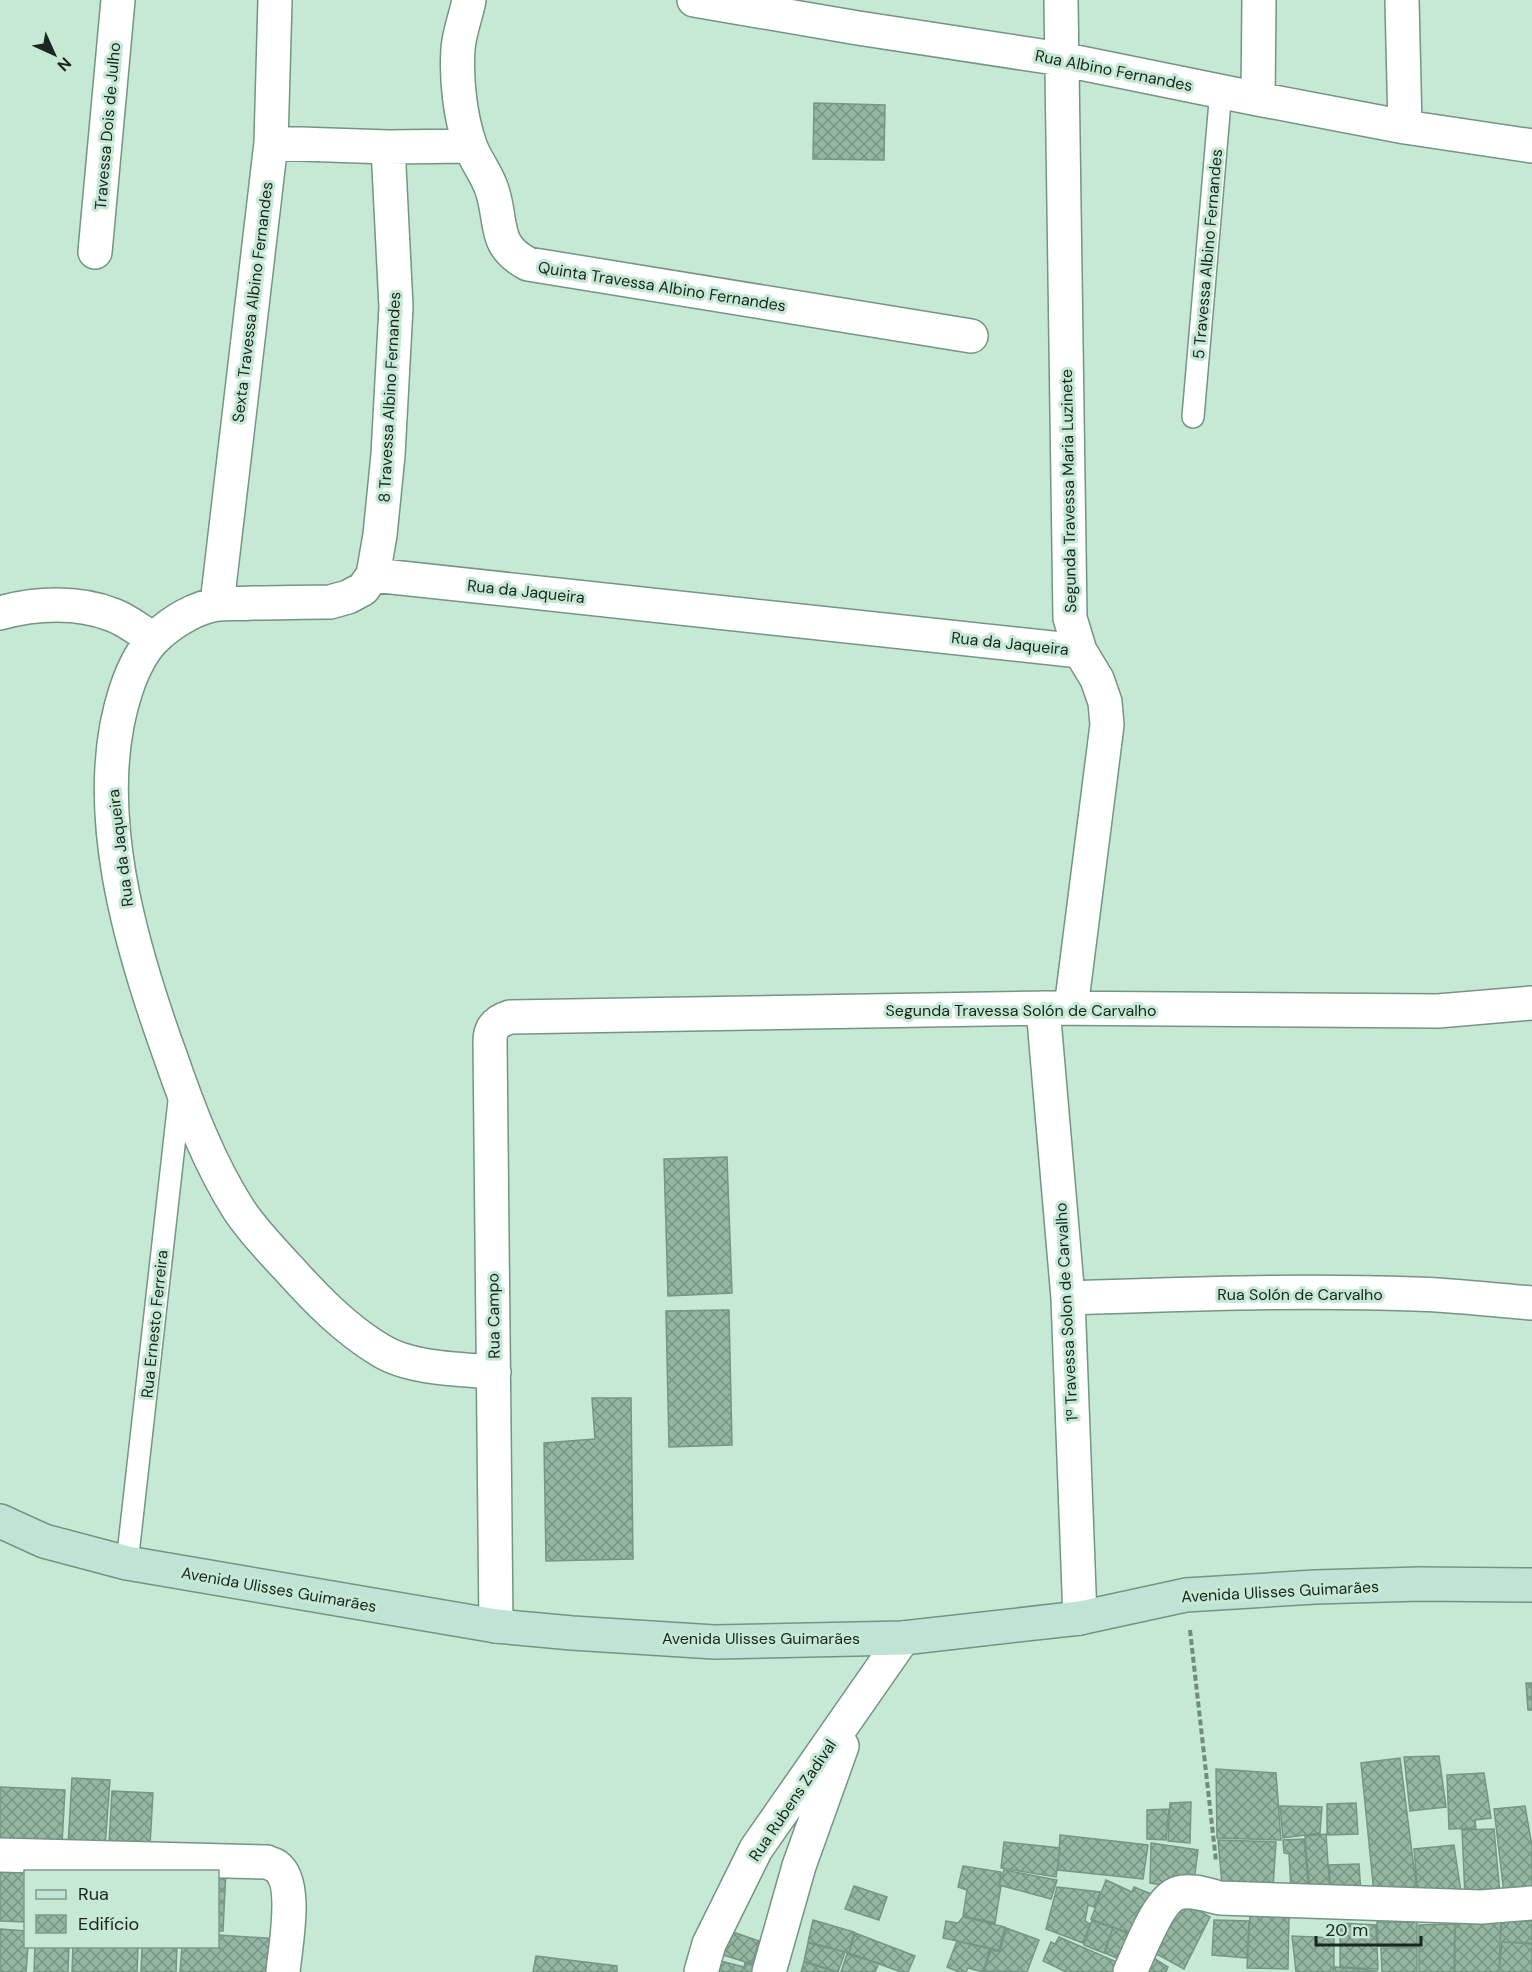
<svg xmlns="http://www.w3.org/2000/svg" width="1532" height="1972" font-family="'DM Sans',sans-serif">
  <defs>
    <pattern id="building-cross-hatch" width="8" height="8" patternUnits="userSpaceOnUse" patternTransform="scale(1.5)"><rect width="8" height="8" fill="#94b6a2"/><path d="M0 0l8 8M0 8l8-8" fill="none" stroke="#789484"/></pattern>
  </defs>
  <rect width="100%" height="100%" fill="#c5e9d4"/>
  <path fill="url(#building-cross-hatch)" stroke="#759684" stroke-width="1.5" d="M814 103 885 105 884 160 813 159Z
    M727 1157 732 1293 668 1296 664 1159Z
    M729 1310 732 1445 669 1447 666 1311Z
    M592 1398H631L633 1559 546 1561 544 1443 595 1439Z
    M1526 1683H1532V1710H1528Z
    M1439 1756 1446 1807 1410 1811 1404 1757Z
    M1400 1758 1417 1892 1374 1893 1361 1763Z
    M1216 1769 1276 1773 1281 1840 1217 1838Z
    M1484 1773 1491 1818 1475 1820 1476 1828 1449 1829 1447 1775Z
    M72 1778 110 1780 105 1847 68 1845Z
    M0 1787 65 1790 62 1844 0 1841Z
    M112 1791 153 1793 150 1846 109 1843Z
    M1191 1802 1190 1843 1168 1841 1170 1803Z
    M1356 1803 1358 1834 1327 1835V1804Z
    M1280 1806 1322 1807 1320 1833 1283 1838Z
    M1525 1806 1532 1846V1890L1504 1893 1494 1809Z
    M1169 1809 1166 1840 1147 1839V1810Z
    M1494 1829 1500 1894 1465 1896 1462 1830Z
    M1326 1834 1330 1893H1310L1305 1836Z
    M1060 1835 1148 1845 1143 1879 1058 1870Z
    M1304 1839 1309 1893 1291 1889 1289 1854 1284 1853 1283 1840Z
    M1218 1840 1276 1842 1273 1887 1222 1884Z
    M1004 1842 1060 1848 1056 1877 1001 1868Z
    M1151 1843 1198 1850 1193 1889 1150 1883Z
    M1454 1845 1461 1892 1418 1897 1414 1849Z
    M0 1860 26 1872V1922L0 1921Z
    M1359 1864 1361 1895 1331 1896 1329 1865Z
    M963 1866 1001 1872 999 1885 1001 1886 995 1923 963 1916 967 1890 958 1887Z
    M226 1870 223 1931H218V1872Z
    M1004 1870 1057 1880 1051 1899 999 1885Z
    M1106 1880 1132 1892 1134 1887 1156 1896 1140 1937 1091 1919Z
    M854 1886 887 1897 879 1920 845 1909Z
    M1057 1887 1100 1892 1094 1907 1088 1905 1085 1921 1090 1924 1083 1943 1046 1929Z
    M1173 1896 1210 1917 1184 1969 1149 1950Z
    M1250 1915 1289 1917 1288 1969 1247 1968Z
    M963 1917 1005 1927 999 1950 943 1938 946 1921 958 1923Z
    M813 1920 854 1932 849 1953 808 1942Z
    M1092 1920 1113 1928 1104 1953 1084 1945Z
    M1214 1920 1249 1921 1247 1958 1212 1955Z
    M1501 1920 1499 1972H1455V1922Z
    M1532 1921V1943L1500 1942 1502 1922Z
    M1377 1922H1417V1947L1378 1946Z
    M1340 1923 1376 1925 1378 1969 1340 1967Z
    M1455 1924 1454 1972H1419V1925Z
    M1113 1927 1138 1938 1128 1963 1105 1953Z
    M1006 1928 1039 1940 1027 1972 984 1971 991 1950 1000 1952Z
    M0 1929 26 1931V1946H28L26 1972H0Z
    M730 1931 759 1941 752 1964 723 1955Z
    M855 1933 915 1956 908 1972H901L849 1953Z
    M218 1935 280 1939 278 1972H180L182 1946H218Z
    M1292 1936 1334 1938V1972H1296Z
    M1059 1937 1126 1966 1122 1972H1066L1043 1961 1051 1942 1055 1944Z
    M957 1941 990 1949 983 1972 968 1968 966 1972H959L947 1967Z
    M1502 1942 1532 1944V1972H1499Z
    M808 1943 845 1952 838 1972 804 1961Z
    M35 1946H69L68 1972H34Z
    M73 1946H138L137 1972H72Z
    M142 1946H177L176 1972H141Z
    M1381 1948H1417V1972H1382Z
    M847 1954 879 1963 875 1972H841Z
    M536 1956 617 1966V1972H533Z
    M1150 1956 1168 1967 1166 1972H1141Z
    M721 1961 744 1967 745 1963 755 1966 753 1972H719Z
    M804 1962 836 1972H801Z
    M1335 1967 1378 1971 1336 1972Z"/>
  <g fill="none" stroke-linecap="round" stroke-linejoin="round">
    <defs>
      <path id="service" d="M1193 417 1221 90
        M127 1563 180 1092"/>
      <path id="minor" d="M469 0C466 16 459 33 458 49 456 79 460 116 470 145 475 160 487 174 492 190 503 223 492 245 528 264L971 336
        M694 0 858 28 1061 59 1258 99 1405 127 1532 146
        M1061 0 1070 618 1080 651 1097 679 1105 702 1107 725 1071 1008
        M1402 0 1405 127
        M1258 99 1259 0
        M271 143 388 147 470 146
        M388 147 396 307 388 455 380 535 373 575 363 589 348 597 330 602C304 602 278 603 252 603 241 604 229 603 219 604 196 607 172 622 156 637 142 650 132 672 126 690 88 805 131 948 171 1058 189 1110 209 1163 239 1210 253 1231 272 1251 289 1269 316 1299 345 1329 380 1350 410 1369 459 1369 494 1372
        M95 252 118 0
        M373 575 1080 651
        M217 604 271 143 275 0
        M0 613C35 603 78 601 113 615 127 620 140 631 153 639
        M1043 1008 1068 1298 1080 1618
        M1068 1298C1183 1294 1299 1290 1414 1294 1453 1295 1493 1300 1532 1303
        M496 1626 490 1041C490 1027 497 1021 510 1017L1043 1008 1438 1011 1532 1003
        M0 1855 267 1862C270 1864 274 1864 276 1866 299 1882 285 1947 283 1972
        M701 1972 709 1944 756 1849 903 1638
        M769 1972 799 1866 842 1746
        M1130 1972C1139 1953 1158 1899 1178 1893 1191 1889 1207 1895 1220 1898L1481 1907 1532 1903"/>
      <path id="secondary" d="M0 1521 44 1541 127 1563 496 1626 572 1633 714 1642 903 1638 1080 1618 1186 1595 1315 1587 1420 1584 1532 1585"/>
    </defs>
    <use href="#service" stroke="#739582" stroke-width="24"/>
    <use href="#minor" stroke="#739582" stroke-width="36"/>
    <use href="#secondary" stroke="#739582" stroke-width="36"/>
    <path stroke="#728b7c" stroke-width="4" stroke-dasharray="6 3" stroke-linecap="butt" d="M1190 1630 1216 1861"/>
    <use href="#service" stroke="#fff" stroke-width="21"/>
    <use href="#minor" stroke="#fff" stroke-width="33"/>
    <use href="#secondary" stroke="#bfe3d4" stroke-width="33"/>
  </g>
  <g text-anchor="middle" stroke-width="6" stroke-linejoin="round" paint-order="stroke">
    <g font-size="16" fill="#1a2720" stroke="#c5e9d4">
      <text transform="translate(1114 70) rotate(11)" y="6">Rua Albino Fernandes</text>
      <text transform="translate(107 126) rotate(-85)" y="6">Travessa Dois de Julho</text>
      <text transform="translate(1207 254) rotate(-85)" y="6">5 Travessa Albino Fernandes</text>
      <text transform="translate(662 286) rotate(9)" y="6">Quinta Travessa Albino Fernandes</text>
      <text transform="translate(252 302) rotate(-83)" y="6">Sexta Travessa Albino Fernandes</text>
      <text transform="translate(389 397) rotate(-87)" y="6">8 Travessa Albino Fernandes</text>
      <text transform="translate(1068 491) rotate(-91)" y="6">Segunda Travessa Maria Luzinete</text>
      <text transform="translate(526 591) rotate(6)" y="6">Rua da Jaqueira</text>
      <text transform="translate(1010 643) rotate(6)" y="6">Rua da Jaqueira</text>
      <text transform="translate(120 848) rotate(-97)" y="6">Rua da Jaqueira</text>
      <text x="1021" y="1016">Segunda Travessa Solón de Carvalho</text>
      <text x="1300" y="1300">Rua Solón de Carvalho</text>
      <text transform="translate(1066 1312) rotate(-93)" y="6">1ª Travessa Solon de Carvalho</text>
      <text transform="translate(493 1316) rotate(-91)" y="6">Rua Campo</text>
      <text transform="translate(154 1324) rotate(-84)" y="6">Rua Ernesto Ferreira</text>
      <text transform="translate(279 1589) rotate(10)" y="6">Avenida Ulisses Guimarães</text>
      <text transform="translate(1280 1591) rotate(-3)" y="6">Avenida Ulisses Guimarães</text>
      <text x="761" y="1644">Avenida Ulisses Guimarães</text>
      <text transform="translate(792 1800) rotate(-56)" y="6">Rua Rubens Zadival</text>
    </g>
  </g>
  <rect x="24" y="1870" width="195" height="78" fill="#c5e9d4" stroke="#819b8c" stroke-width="1.5"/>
  <rect x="36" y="1890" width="30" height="9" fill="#bfe3d4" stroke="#819b8c" stroke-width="1.5"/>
  <text x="78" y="1900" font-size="18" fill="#1a2720">Rua</text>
  <rect x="36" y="1915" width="30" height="18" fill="url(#building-cross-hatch)" stroke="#819b8c" stroke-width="1.5"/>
  <text x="78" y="1930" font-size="18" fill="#1a2720">Edifício</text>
  <g transform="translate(54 54) rotate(135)" stroke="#c5e9d4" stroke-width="4.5" paint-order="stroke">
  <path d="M0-4.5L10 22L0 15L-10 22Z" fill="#1a2720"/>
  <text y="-9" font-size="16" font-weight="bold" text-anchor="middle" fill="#1a2720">N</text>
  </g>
  <path d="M1316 1936v9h105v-9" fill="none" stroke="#1a2720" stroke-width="3"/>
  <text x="1325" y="1936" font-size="18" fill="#1a2720" stroke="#c5e9d4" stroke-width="4.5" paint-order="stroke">20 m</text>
</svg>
